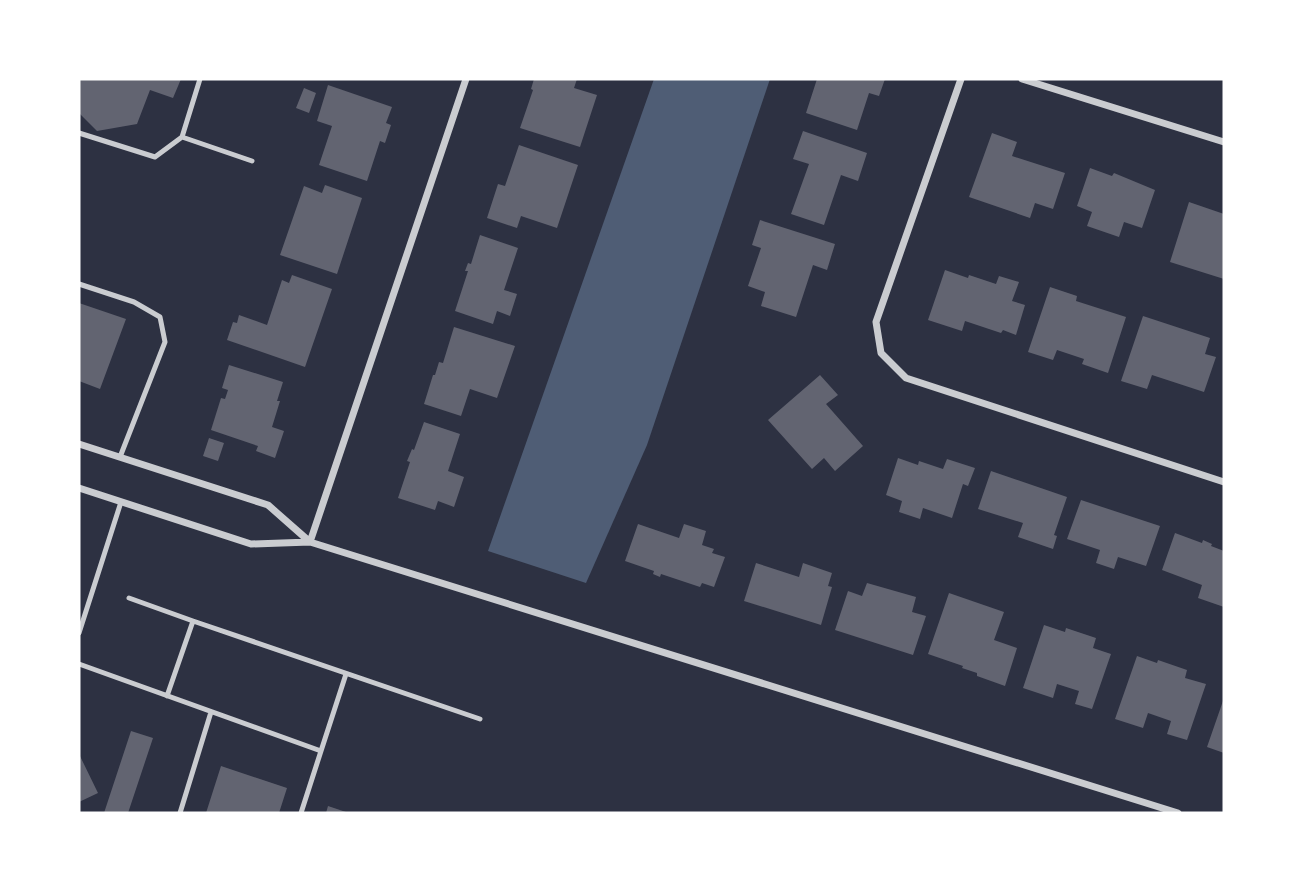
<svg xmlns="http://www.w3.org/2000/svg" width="1303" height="892" font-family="'PT Sans Narrow',sans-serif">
  <rect width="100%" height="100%" fill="#2d3142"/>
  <path fill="#4f5d75" d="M654 79H770L647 445 586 583 488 551Z"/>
  <path fill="#626471" d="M79 79H181L173 98 150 90 137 124 97 131 79 113Z
    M534 79H577L574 88 597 95 580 147 520 128 533 90 531 89Z
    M817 79H885L879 96 869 93 857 130 806 113Z
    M328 85 392 107 386 123 391 125 385 143 380 141 367 181 319 165 332 126 317 121Z
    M304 88 316 93 309 113 296 108Z
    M803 131 867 153 858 181 841 175 824 225 791 214 809 164 793 159Z
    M992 133 1017 142 1012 156 1065 173 1053 209 1035 203 1030 218 969 197Z
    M519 145 578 165 557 228 521 216 517 228 487 218 498 184 505 186Z
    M1090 168 1112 176 1114 173 1155 190 1142 228 1124 222 1119 237 1087 226 1092 212 1077 206Z
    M325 185 362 198 337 274 280 255 304 186 322 193Z
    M1189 202 1224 214V279L1170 262Z
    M760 220 835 244 827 270 813 265 796 317 761 306 765 292 748 286 761 248 752 245Z
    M480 235 518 248 504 290 517 294 510 316 497 311 493 324 455 311 468 271H465L468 263 471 264Z
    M945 270 968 278 969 275 996 284 999 276 1019 282 1012 301 1025 305 1016 335 1003 330 1001 333 965 321 962 331 928 320Z
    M292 275 332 289 305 367 227 340 233 322 237 323 239 315 267 325 282 280 289 283Z
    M1050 287 1077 296 1076 301 1126 317 1108 373 1082 364 1084 359 1057 350 1053 360 1028 352Z
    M79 303 126 319 100 389 79 381Z
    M1143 316 1210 338 1205 354 1216 357 1204 392 1152 375 1147 389 1121 381Z
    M454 327 515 346 497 398 470 389 461 416 424 404 433 375H435L439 362 443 363Z
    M229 365 283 382 277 401H280L272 427 284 431 275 458 256 451 258 446 211 430 221 398 225 399 228 390 222 388Z
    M820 375 838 395 826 404 863 446 835 471 824 458 812 469 768 420Z
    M424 422 460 434 448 471 464 477 454 507 438 501 435 510 398 498 410 462 407 461 412 449 414 450Z
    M209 438 224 443 218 461 203 456Z
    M898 458 918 465 919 461 943 469 947 459 975 468 968 486 963 484 952 518 923 508 920 519 899 512 902 501 886 495Z
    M991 471 1067 497 1054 535 1057 536 1053 549 1018 537 1023 523 978 509Z
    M1081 500 1160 526 1146 566 1118 557 1114 569 1096 563 1100 550 1067 539Z
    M638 524 679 538 684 524 706 531 702 545 714 549 712 553 725 557 714 587 702 583 700 587 661 574 660 577 653 574 654 571 625 561Z
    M1175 533 1202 543 1203 540 1212 544 1211 546 1224 551V607L1198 598 1202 585 1162 570Z
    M756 563 799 577 803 563 832 573 828 586 832 587 821 625 744 601Z
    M867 583 916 597 912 612 926 616 913 655 835 630 848 591 862 596Z
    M949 593 1004 612 994 640 1017 648 1005 686 977 676V673L962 668 963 666 928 654Z
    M1044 625 1065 632 1066 628 1096 638 1093 648 1111 654 1092 709 1075 704 1079 691 1057 684 1053 698 1023 688Z
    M1137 656 1157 663 1158 660 1187 670 1185 678 1206 684 1187 740 1167 734 1171 721 1148 713 1143 728 1115 719Z
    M1224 698V753L1207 747Z
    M131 731 153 738 128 813H104Z
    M79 754 98 793 79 802Z
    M221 766 287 788 279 813H206Z
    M328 806 349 813H326Z"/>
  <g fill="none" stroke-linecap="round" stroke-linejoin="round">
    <path stroke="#caccd0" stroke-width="5" d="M79 133 155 157 182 137 252 161
      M182 137 200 79
      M79 284 134 302 160 317 165 342 120 457
      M129 598 193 621
      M79 633 121 502
      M79 664 321 751 301 813
      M167 696 193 621 480 719
      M321 751 346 674
      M180 813 211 712"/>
    <path stroke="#caccd0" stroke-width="7" d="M961 79 876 322 881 353 906 378 1224 482
      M1022 79 1224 142
      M79 444 268 505 310 542
      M79 488 251 544 310 542 1178 813
      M310 542 466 79"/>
  </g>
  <rect width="1303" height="892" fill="none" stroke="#ffffff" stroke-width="161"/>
</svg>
